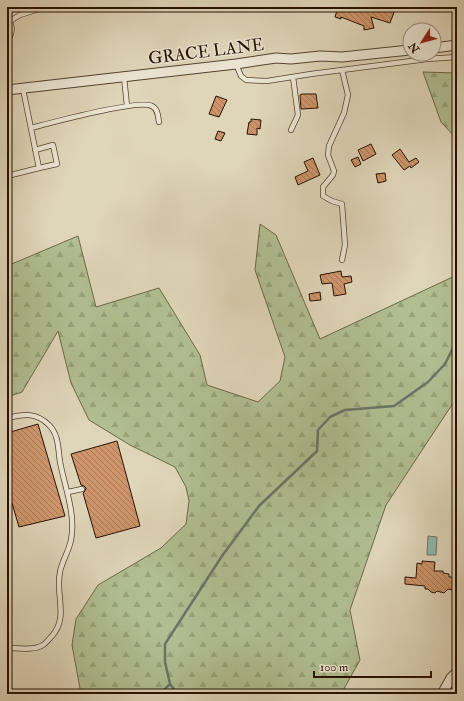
<svg xmlns="http://www.w3.org/2000/svg" width="464" height="701" font-family="'IM FELL Double Pica',serif">
  <defs>
    <pattern id="forest-firs" width="22" height="20" patternUnits="userSpaceOnUse"><rect width="22" height="20" fill="#b0be91"/><path d="M5 1l3.5 6h-7zM16 11l3.5 6h-7z" fill="#97a27b"/></pattern>
    <pattern id="building-back-hatch" width="6" height="6" patternUnits="userSpaceOnUse"><rect width="6" height="6" fill="#ce956c"/><path d="M-1 5l2 2M0 0l6 6M5-1l2 2" fill="none" stroke="#a77856"/></pattern>
  </defs>
  <rect width="100%" height="100%" fill="#dfd5b9"/>
  <filter id="stains"><feTurbulence type="fractalNoise" baseFrequency=".005" numOctaves="4"/><feColorMatrix values="0 0 0 0 .2 0 0 0 0 .09 0 0 0 0 .02 0 0 0 .5 -.17"/></filter>
  <radialGradient id="worn" r=".72"><stop offset=".6" stop-color="#630" stop-opacity="0"/><stop offset="1" stop-color="#630" stop-opacity=".3"/></radialGradient>
  <path fill="url(#forest-firs)" stroke="#6c6848" d="M423 72 457 73V139L441 122Z
    M260 224 276 235 320 339 457 275V397L386 505 350 610 360 660 341 694H81L72 645 76 619 98 585 161 548 186 524 189 501 186 487 175 467 130 445 89 420 71 383 58 331 22 392 7 397V266L78 236 96 307 159 288 200 355 207 385 258 402 280 381 285 357 255 270Z"/>
  <path fill="#93b9ae" stroke="#687668" d="M428 536 437 537 436 555H427Z"/>
  <g fill="none" stroke-linecap="round" stroke-linejoin="round">
    <path stroke="#687668" stroke-width="2.5" d="M170 684 178 694
      M160 694 170 684 165 662V644L222 556 259 506 317 451 318 430 330 417 345 410 394 406 428 382 445 364 457 340"/>
  </g>
  <path fill="url(#building-back-hatch)" stroke="#271100" d="M338 7H396L390 23 371 17 374 28 364 30V26L341 17V19L335 17Z
    M302 94H316L318 108 301 109 300 95Z
    M216 96 227 100 219 117 209 114Z
    M251 119 261 120 260 129 257 128V135L247 134 249 122H251Z
    M218 131 225 133 221 141 215 139Z
    M371 144 376 154 363 161 358 150Z
    M400 149 409 162 416 158 419 162 411 168 410 166 404 170 392 155Z
    M358 157 361 164 355 167 351 160Z
    M313 158 320 175 298 185 295 177 308 171 304 162Z
    M385 173 386 181 378 183 376 174Z
    M341 271 342 277 351 276 352 282 344 284 346 294 334 296 332 283 322 284 320 275Z
    M320 292 321 300 310 301 309 294Z
    M38 424 65 516 19 527 12 503 7 505V433Z
    M117 441 140 526 96 538 83 493 85 491 86 488 84 486 81 485 71 454Z
    M422 561 435 562 434 571H443V573L449 574V577H455L452 590 448 589 444 593 437 591 435 593 431 592 428 589H425V586L405 584V577L416 578 417 563 422 564Z"/>
  <g fill="none" stroke-linecap="round" stroke-linejoin="round">
    <defs>
      <path id="lane" d="M7 18C13 25 13 33 7 41
        M10 21 20 15 45 7
        M236 64 241 76 246 80 267 81 311 74 427 59 457 57
        M342 70 348 95 344 113 329 146 328 155 334 171 333 175 323 187V196L332 201 342 204 345 245 342 260
        M124 77 127 106
        M31 128C50 123 139 99 152 106 158 109 158 116 159 122
        M291 130 298 115 293 77
        M35 150 53 145 57 164 39 168
        M7 176 39 168 23 89
        M7 418C24 414 36 412 49 425 59 435 58 449 60 462 65 488 76 514 71 540 69 551 62 561 60 572 55 594 69 617 52 636 49 639 46 643 43 645 33 651 18 648 7 648
        M68 492 82 489"/>
      <path id="street" d="M434 48 457 45
        M7 90 236 64 276 58 291 59 320 56 342 57 410 50
        M442 694 451 678 457 672"/>
    </defs>
    <use href="#lane" stroke="#55422e" stroke-width="6"/>
    <use href="#street" stroke="#55422e" stroke-width="11"/>
    <use href="#lane" stroke="#eae4d2" stroke-width="4.5"/>
    <use href="#street" stroke="#eae4d2" stroke-width="9"/>
  </g>
  <g text-anchor="middle" stroke-width="3" stroke-linejoin="round" paint-order="stroke">
    <g font-size="17" fill="#271100" stroke="#eae4d2">
      <text transform="translate(206 51) rotate(-7)" y="6">GRACE LANE</text>
    </g>
  </g>
  <rect width="464" height="701" fill="none" stroke="#dfd5b9" stroke-width="24"/>
  <rect x="8" y="8" width="448" height="685" fill="none" stroke="#271100" stroke-width="2"/>
  <rect x="12" y="12" width="440" height="677" fill="none" stroke="#271100"/>
  <g transform="translate(422 42) rotate(234)"><circle r="19" fill="#eae4d2" stroke="#9c907e"/>
  <path d="M0-3L7 15L0 10L-7 15Z" fill="#8f2418"/>
  <text y="-6" font-size="11" font-weight="bold" text-anchor="middle" fill="#271100">N</text>
  </g>
  <path d="M314 671v6h117v-6" fill="none" stroke="#271100" stroke-width="2"/>
  <text x="320" y="671" font-size="12" fill="#271100" stroke="#eae4d2" stroke-width="3" paint-order="stroke">100 m</text>
  <rect width="100%" height="100%" filter="url(#stains)"/>
  <rect width="100%" height="100%" fill="url(#worn)"/>
</svg>
